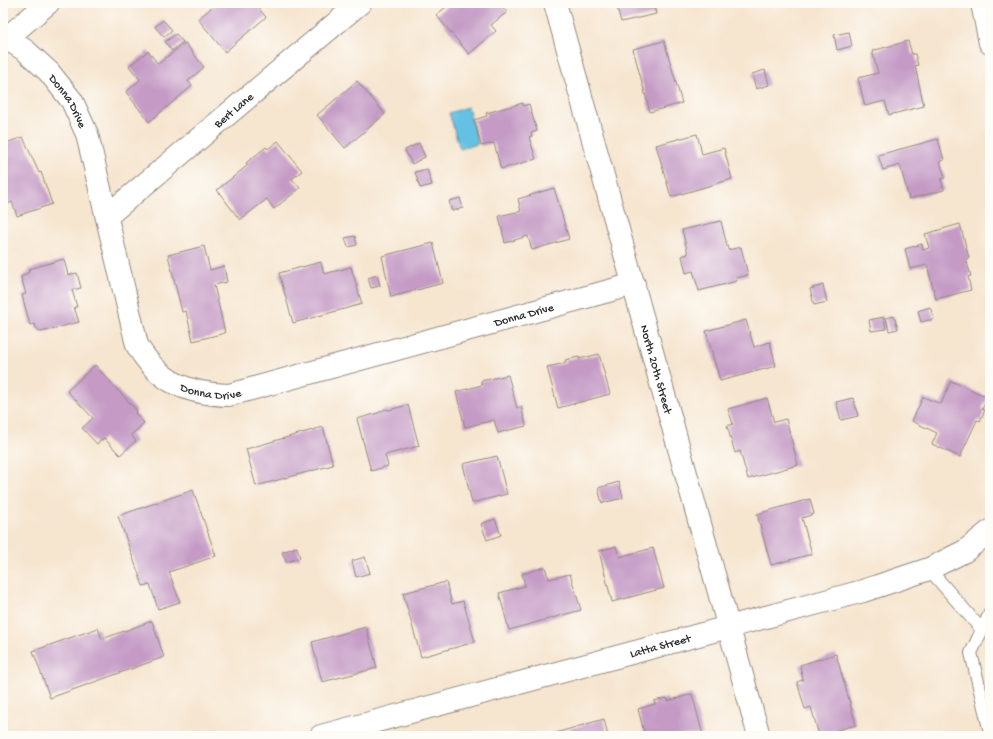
<svg xmlns="http://www.w3.org/2000/svg" width="993" height="739" font-family="'Gochi Hand',sans-serif">
  <rect width="100%" height="100%" fill="#fdfcf7"/>
  <filter id="ink" filterUnits="userSpaceOnUse"><feTurbulence type="fractalNoise" baseFrequency=".025" numOctaves="2"/><feDisplacementMap in="SourceGraphic" scale="8" xChannelSelector="R" yChannelSelector="G"/><feConvolveMatrix kernelMatrix="1 2 1 2 8 2 1 2 1" color-interpolation-filters="sRGB"/></filter>
  <filter id="wash" filterUnits="userSpaceOnUse"><feTurbulence type="fractalNoise" baseFrequency=".012" numOctaves="4" result="noise"/><feDisplacementMap in="SourceGraphic" scale="16" xChannelSelector="R" yChannelSelector="G"/><feGaussianBlur stdDeviation="0.9" result="paint"/><feColorMatrix in="noise" values="0 0 0 0 0 0 0 0 0 0 0 0 0 0 0 0 0 1.4 0 .05"/><feComposite in="paint" operator="in"/></filter>
  <g filter="url(#wash)">
    <rect width="100%" height="100%" fill="#f6e5cf"/>
    <path fill="#65c1e3" stroke="#487687" d="M468 107 478 144 460 149 449 113Z"/>
    <g id="blocks">
      <path fill="#c59bc6" d="M217 3H254L266 17 225 52 198 19Z
        M451 3H499L507 12 491 25 496 31 469 54 436 15Z
        M616 3H653L656 14 621 22Z
        M163 20 172 30 164 37 155 27Z
        M849 32 852 46 837 50 834 35Z
        M176 34 183 42 172 51 165 42Z
        M664 41 682 103 650 112 633 49Z
        M908 41 912 54H915L918 65 915 66 924 106 889 115 885 101 865 106 858 78 878 73 872 51Z
        M185 43 204 67 188 81 192 86 149 122 126 92 140 80 129 66 148 51 158 64Z
        M765 70 769 85 756 89 752 74Z
        M357 81 385 114 345 148 317 115Z
        M523 103V106L529 104 537 131 531 133 532 136 529 137 536 159 501 169 494 143 481 146 474 120 487 116 486 113Z
        M697 134 702 154 724 148 732 179 671 197 656 145Z
        M23 137 39 173 41 172 52 204 17 216 12 202 3 206V144Z
        M938 139 944 160 940 161 945 178 941 179 944 190 909 199 900 165 883 170 878 155Z
        M278 141 302 171 292 179 300 188 274 209 267 199 240 220 217 190 248 165 246 163 266 147 268 149Z
        M419 143 425 157 412 164 405 150Z
        M427 169 432 185 420 188 415 172Z
        M554 188 569 239 532 250 528 236 505 243 499 216 521 211 518 199Z
        M460 198 463 208 452 211 449 201Z
        M721 221 728 250 741 247 748 275 736 278 737 281 699 291 693 271 686 273 682 256 688 254 682 230Z
        M960 224 969 258 966 259 971 276 968 277 971 290 936 299 927 265 910 269 905 249 922 244 923 250 929 248 925 234Z
        M355 236 357 245 348 247 345 238Z
        M433 243 443 283 391 297 382 256Z
        M204 246 210 270 224 266 227 282 214 285 225 333 193 341 186 311 182 312 168 255Z
        M64 259 68 275 77 273 81 288 72 290 77 307H74L79 322 41 332 36 328 35 324 30 325 22 295 26 294 21 277 29 272V269Z
        M321 262 324 274 351 267 362 304 293 323 279 273Z
        M377 275 380 286 371 288 368 278Z
        M823 285 827 302 814 305 810 289Z
        M930 307 934 319 921 322 918 311Z
        M894 316 898 329 889 331 886 318Z
        M884 317 886 329 871 331 869 320Z
        M746 320 754 347 770 342 776 366 720 381 706 331Z
        M599 354 610 394 558 408 547 367 566 363 565 360 579 357V359Z
        M95 365 137 411 135 413 144 423 131 435 136 441 120 455 104 438 97 444 82 428 93 418 67 391Z
        M508 375 517 408 521 406 526 426 498 433 494 420 465 427 456 392 482 385 481 381Z
        M951 381 988 397 982 409 985 410 980 421 977 420 960 457 932 444 937 433 912 421 923 397 941 404Z
        M767 398 774 422 786 419 798 465 748 479 740 451 735 453 727 426 733 424 728 409Z
        M853 398 858 416 841 420 836 402Z
        M408 405 419 446 385 455 388 466 371 471 357 419 378 413 385 409 389 410Z
        M323 427 333 465 256 486 246 449Z
        M497 456 507 494 472 503 463 464Z
        M619 482 623 498 602 503 598 488Z
        M193 490 216 556 169 572 180 602 158 609 150 584 143 586 118 516Z
        M810 499 814 514 802 518 812 554 771 565 757 514Z
        M495 519 501 535 487 540 481 524Z
        M616 546 619 557 653 548 664 588 612 602 599 551Z
        M297 547 300 558 286 562 282 552Z
        M365 557 370 573 356 577 352 561Z
        M545 567 549 579 570 574 581 610 509 630 499 593 525 586 522 574Z
        M446 582 452 604 463 601 475 642 421 657 403 593Z
        M152 621 164 657 50 698 33 651 98 628 102 639Z
        M366 627 377 668 322 682 312 642Z
        M836 654 856 725 819 735 811 707 805 709 797 682 803 680 800 665Z
        M692 694 703 735 645 736 638 709 655 704 654 701 667 698 668 701Z
        M604 719 608 736H545Z"/>
    </g>
  </g>
  <g filter="url(#ink)">
    <use href="#blocks" fill-opacity="0" stroke="#90887d" stroke-width="1"/>
    <g fill="none" stroke-linecap="round" stroke-linejoin="round">
      <defs>
        <path id="service" d="M929 569 982 630
          M990 613 971 653 990 732"/>
        <g id="minor">
          <path id="s1" d="M555 3 759 736"/>
          <path d="M982 3 990 43"/>
          <path id="s2" d="M6 38 26 51 49 72 72 101 87 134 137 345C158 382 188 394 229 395L634 284"/>
          <path id="s3" d="M107 216 360 3"/>
          <path id="s4" d="M321 736 863 591 929 569 965 551 990 531"/>
        </g>
        <path id="tertiary" d="M3 41 48 3"/>
      </defs>
      <use href="#service" stroke="#90887d" stroke-width="14"/>
      <use href="#minor" stroke="#90887d" stroke-width="24"/>
      <use href="#tertiary" stroke="#90887d" stroke-width="24"/>
      <use href="#service" stroke="#fff" stroke-width="12"/>
      <use href="#minor" stroke="#fff" stroke-width="22"/>
      <use href="#tertiary" stroke="#fff" stroke-width="22"/>
    </g>
  </g>
  <g text-anchor="middle" stroke-width="3" stroke-linejoin="round" paint-order="stroke">
    <g font-size="12" fill="#2b2b2b" stroke="#fdfcf7">
      <text dy="4" stroke="none"><textPath href="#s2" startOffset="90">Donna Drive</textPath></text>
      <text dy="4" stroke="none"><textPath href="#s3" startOffset="165">Bert Lane</textPath></text>
      <text dy="4" stroke="none"><textPath href="#s2" startOffset="761">Donna Drive</textPath></text>
      <text dy="4" stroke="none"><textPath href="#s1" startOffset="380">North 20th Street</textPath></text>
      <text dy="4" stroke="none"><textPath href="#s2" startOffset="437">Donna Drive</textPath></text>
      <text dy="4" stroke="none"><textPath href="#s4" startOffset="351">Latta Street</textPath></text>
    </g>
  </g>
  <rect width="993" height="739" fill="none" stroke="#fdfcf7" stroke-width="16"/>
</svg>
